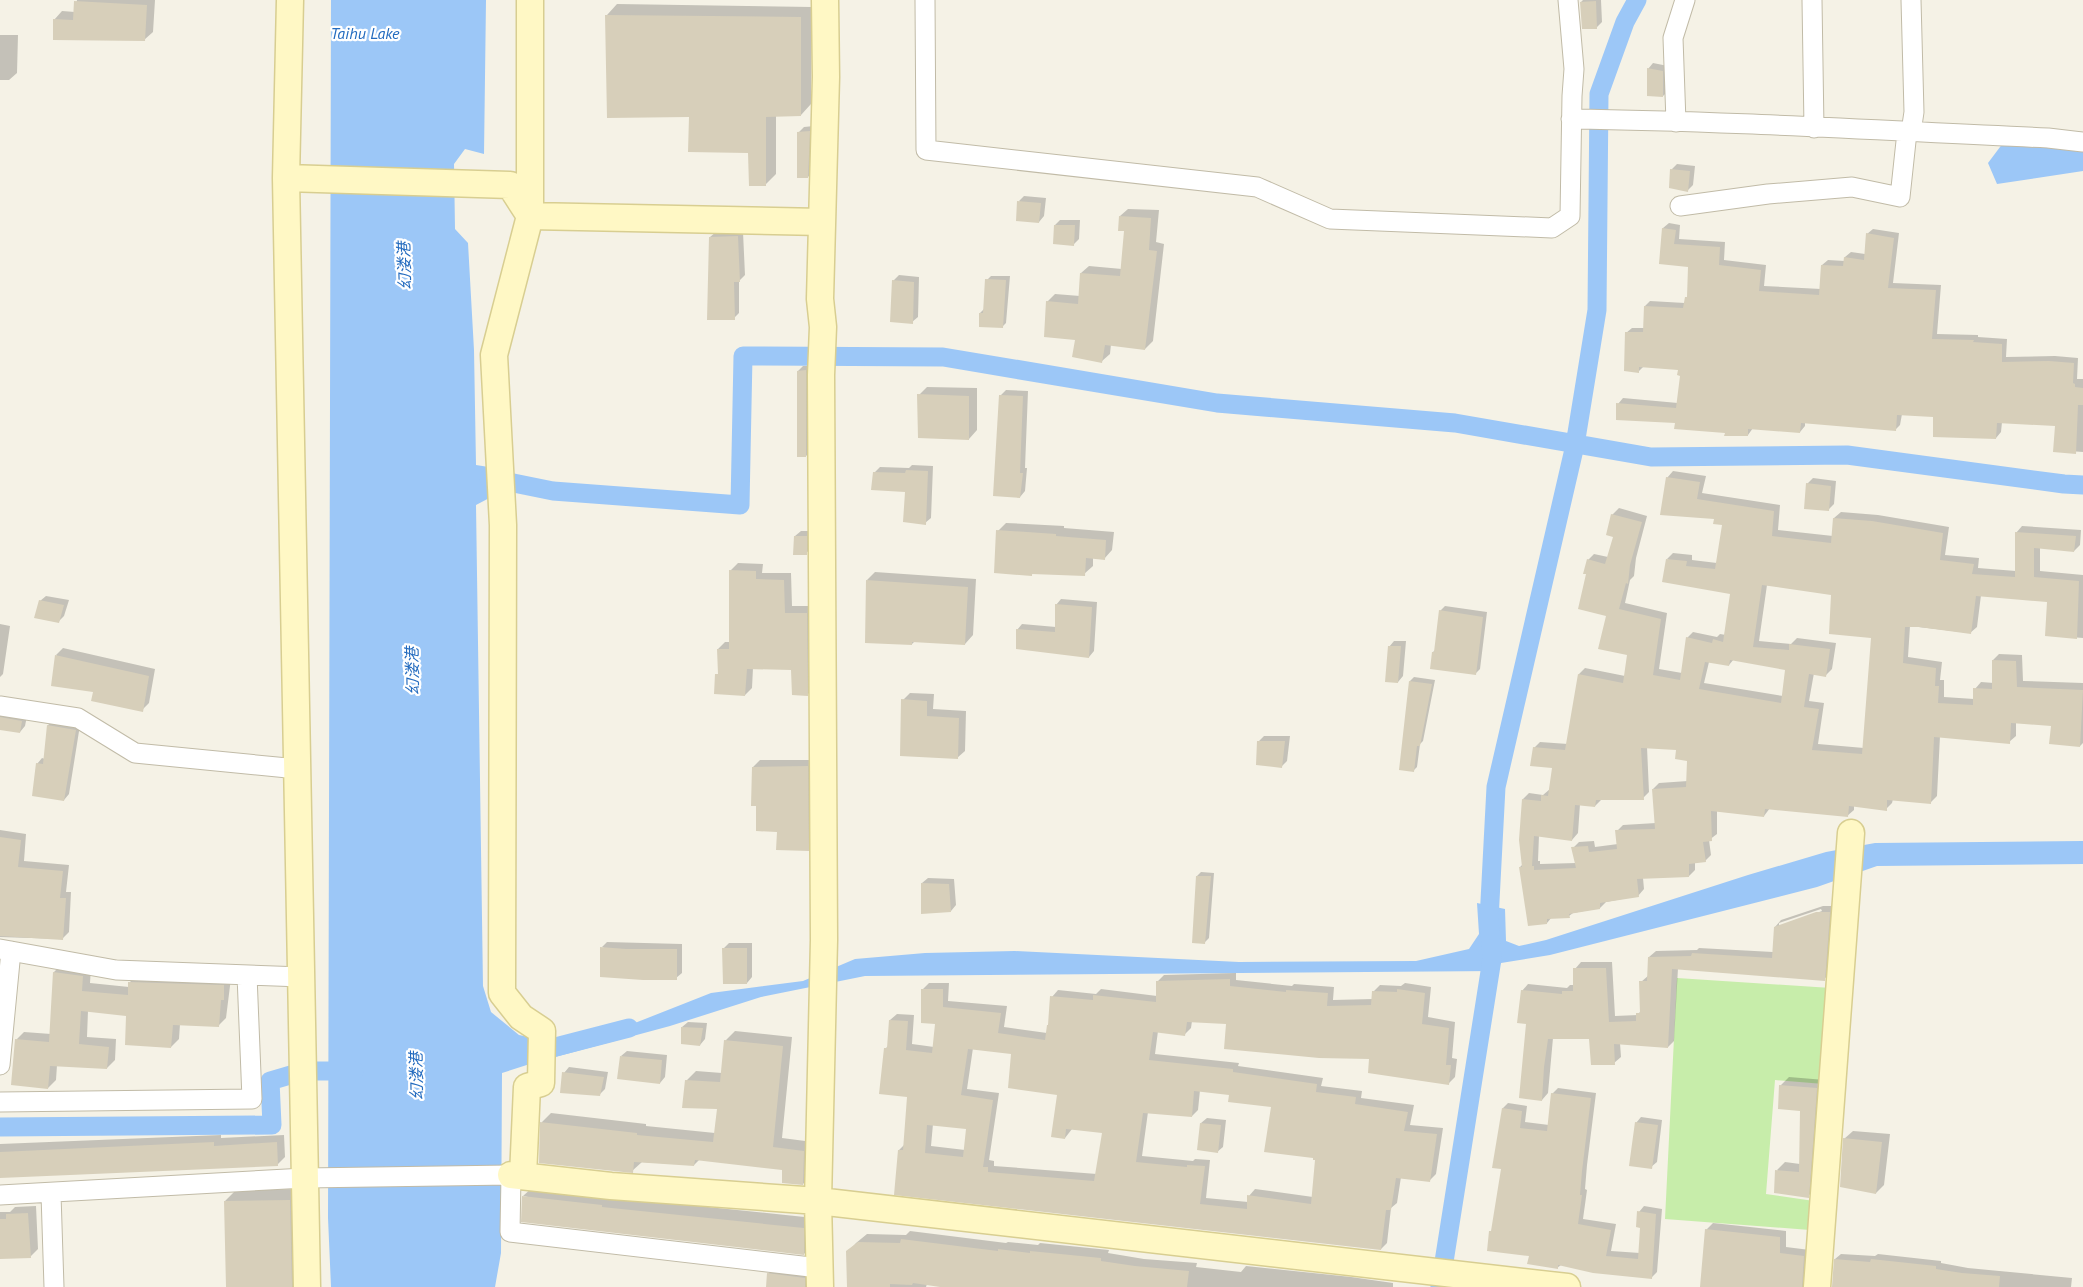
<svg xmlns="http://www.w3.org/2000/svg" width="2083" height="1287" font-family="'PT Sans','Noto Sans SC',sans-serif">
  <rect width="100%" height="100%" fill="#f5f2e6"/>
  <path fill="#c7edaa" d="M1677 978 1831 988 1824 1084 1775 1080 1766 1194 1814 1201 1810 1230 1665 1219Z"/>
  <path fill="#9cc7f7" d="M331 0H486L484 154 465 149 454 164 455 229 468 243 474 350 476 465 495 468V495L476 505 483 986 491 1012 519 1035 574 1047 711 993 803 981 855 959 925 953 1015 951 1239 962 1416 961 1469 949 1479 934 1477 903 1505 909 1506 941 1519 946 1546 940 1748 875 1826 852 1875 843 2083 841V864L1877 866 1817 887 1550 955 1501 963 1496 971 865 976 761 997 670 1026 533 1063 502 1073 501 1253 495 1287H331L328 1218Z
    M2003 143 2083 152V171L1997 184 1988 163Z"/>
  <path fill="#0003" fill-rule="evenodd" d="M77 0H155L153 32 144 40 54 20 62 11 75 12Z
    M1583 0H1601L1602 22 1596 28 1581 2Z
    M617 4 812 7 811 104 801 115H776V174L765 185 749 151 690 116 607 15Z
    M0 35H18L17 73 9 80H0Z
    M1653 63 1668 66V91L1663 96 1648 69Z
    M814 126 813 171 808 177 799 132 804 127Z
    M1677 164 1695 166 1693 185 1688 190 1671 170Z
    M1024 196 1046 198 1044 216 1039 222 1019 201Z
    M1128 209 1159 210 1156 242 1164 244 1153 341 1145 349 1111 344 1110 354 1102 361 1076 339 1047 302 1055 294 1080 296 1081 273 1089 266 1122 269 1125 230 1120 216Z
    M1060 220H1080L1079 239 1073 245 1055 225Z
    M1669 223 1680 225 1679 239 1725 242 1724 260 1766 265 1764 286 1821 289 1822 265 1828 260 1845 261V257L1851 252 1865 254 1867 234 1873 229 1899 233 1893 283 1941 285 1937 334 1978 335V337L2007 339 2006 357 2055 356 2078 358 2077 379H2083V452L2055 450 2056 424 2002 422 2001 432 1996 438 1935 415 1902 414 1900 425 1895 430 1805 422V426L1800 432 1753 428 1748 435 1676 421 1618 404 1623 398 1678 403 1682 374 1679 369 1644 366 1638 372 1626 333 1632 328H1645V306L1650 301 1685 303 1689 295V266L1661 263 1663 228Z
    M716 232H743L745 275 739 281V313L734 318 710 237Z
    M899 275 919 277 918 317 912 322 893 281Z
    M991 276H1010L1006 323 1002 327 980 313 984 309 987 280Z
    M803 366H811V451L806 456 798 371Z
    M927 387 977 388V430L969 439 919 395Z
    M1006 390 1028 391 1025 468H1027L1025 491 1020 497 1000 396Z
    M912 465 933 466 931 518 925 523 906 491 874 473 880 467 909 468Z
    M1673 471 1706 476 1702 493 1780 505 1778 530 1833 536 1834 518 1841 512 1878 515 1949 527 1945 555 1979 558 1978 568 2016 571V533L2022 526 2081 530 2080 545 2074 551 2040 547V571L2083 575V638L2047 635 2049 601 1981 595 1977 627 1970 633 1910 626 1908 657 1942 662 1940 680H1944V697L1974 699 1975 689 1981 682 1994 683 1993 660 1999 654 2022 655 2023 681 2083 683V743L2080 746 2052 725 2016 722V736L2009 742 1940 736 1937 796 1931 802 1893 799 1892 803 1886 809 1854 805V810L1847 816 1770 808 1764 816 1717 811V834L1709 840 1711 855 1705 861 1695 862V870L1689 876 1643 878 1644 889 1638 896 1606 902 1600 908 1573 913 1569 916 1552 917 1547 923 1520 867 1523 864 1520 840 1523 799 1529 793 1543 795 1550 789 1553 767 1534 748 1540 742 1568 744 1579 674 1585 668 1625 676 1628 654 1588 573V560L1594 554 1608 557 1615 536 1612 515 1619 508 1647 516 1636 558 1634 576 1630 580 1625 603 1667 613 1659 669 1682 673 1687 638 1693 632 1717 637 1720 634 1726 635 1731 593 1667 559 1673 553 1692 555V560L1717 563 1723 524 1667 478ZM1767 585 1832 594 1872 637 1864 748 1818 744 1824 703 1809 701 1814 673 1826 675 1832 669 1836 643 1797 638 1791 644 1759 641ZM1734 659 1786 669 1783 696 1704 683 1709 662 1729 665ZM1647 747 1678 749 1688 759V781L1659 783 1653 789 1656 823 1623 825 1617 831 1618 844 1595 847 1594 841 1579 842 1573 848 1576 863 1540 864V861H1538L1539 835 1572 840 1578 833 1580 804 1595 806 1601 800 1643 798 1649 792Z
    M1813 478 1836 481 1834 504 1829 509 1807 484Z
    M1006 523 1064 526V528L1114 532 1112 550 1104 559 1093 557V566L1084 574 1034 573 1031 575 998 531Z
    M801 531H812V548L806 553 795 536Z
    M738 563 763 564 762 573H791L792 606H814V688L807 695 793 669 753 668 752 688 745 695 717 675 719 673 718 649 725 642H731V570Z
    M875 572 976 579 973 635 965 644 915 641 912 644 867 580Z
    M46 596 69 600 64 616 58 622 40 601Z
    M1061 599 1097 602 1094 651 1089 657 1017 630 1022 624 1056 627V605Z
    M1445 606 1487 612 1480 669 1475 674 1433 652 1436 649 1440 611Z
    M0 624 10 626 3 674 0 677Z
    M1394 641H1406L1403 676 1398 682 1389 647Z
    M63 648 155 669 149 703 142 710 94 691 56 655Z
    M1414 677 1435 680 1423 741 1420 744 1417 767 1413 771 1410 681Z
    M910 693 934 694 933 709 966 711 965 751 957 758 903 700Z
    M0 710 27 716 25 726 20 732 0 729Z
    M54 720 80 725 69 794 64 800 37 764 42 758 45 759 48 725Z
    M1264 736H1290L1287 761 1282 766 1259 741Z
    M760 760H815V843L808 850 778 831 757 805 753 767Z
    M0 830 26 834 24 861 69 865 66 892H71L69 932 62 939 0 937Z
    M1201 872 1214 873 1209 938 1204 943 1197 876Z
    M928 878 954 879 956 905 951 911 922 883Z
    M1823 906H1836L1831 973 1824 979 1678 968 1674 1041 1668 1047 1620 1043 1621 1057 1614 1063 1591 1037 1553 1038 1548 1093 1542 1100 1522 991 1528 984 1567 988 1570 985H1575V969L1581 962H1612L1615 1016 1638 1015 1641 1010V982L1649 975V957L1656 951 1697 950 1699 948 1773 952 1775 927 1781 920ZM1821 909 1822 911 1779 926V923Z
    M607 942 682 944V973L676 978 602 947Z
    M729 943H752V977L747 983 724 948Z
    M62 964 91 968 90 983 129 987 130 982 138 974 231 978 226 1018 218 1026 180 1024 179 1039 171 1047 128 1015 88 1011 87 1037 116 1039 115 1060 107 1068 57 1065 56 1080 48 1088 16 1040 24 1032 51 1034 54 972Z
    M1236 973V980L1292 986 1294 984 1334 987 1333 1000 1373 999V992L1380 985 1401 986 1405 983 1431 987 1428 1017 1455 1022 1452 1058 1457 1059 1455 1077 1448 1084 1370 1058 1227 1023 1192 1021 1191 1028 1185 1034 1158 1031 1155 1054 1239 1063 1238 1066 1323 1078 1321 1086 1362 1091 1361 1098 1414 1105 1410 1125 1443 1128 1436 1174 1430 1180 1401 1177 1397 1203 1391 1208 1387 1243 1381 1249 1072 1212 899 1150 905 1144 909 1096 886 1048 889 1045 890 1020 897 1014 914 1015 912 1044 934 1047 936 1023 922 990 929 983H949L948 1001 1007 1006 1004 1027 1047 1033 1050 1023 1052 997 1058 990 1096 994 1101 989 1157 996V982L1164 975ZM973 1048 1012 1053 1058 1094 1065 1138 1072 1129 1103 1132 1097 1174 994 1166V1161L989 1160 999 1093 967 1089ZM1200 1090 1230 1094 1272 1106 1317 1159 1313 1197 1255 1189 1249 1196 1248 1202 1206 1198 1210 1160 1195 1159 1193 1161 1142 1156 1148 1112 1192 1116 1198 1110ZM933 1124 967 1128 965 1150 931 1146Z
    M688 1022 707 1023 705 1039 700 1045 682 1027Z
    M735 1031 792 1037 782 1138 813 1142 812 1174 803 1184 784 1169 700 1159 694 1165 642 1162 632 1171 540 1162 542 1122 551 1113 646 1124V1126L715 1133 718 1108 686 1081 696 1071 722 1073 725 1041Z
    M627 1051 667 1055 665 1077 660 1083 621 1056Z
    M569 1067 608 1072 605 1089 599 1095 564 1073Z
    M1789 1077 1825 1080 1817 1188 1808 1196 1777 1170 1785 1162 1800 1164 1802 1110 1780 1086Z
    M1558 1088 1596 1093 1587 1165 1585 1189 1587 1190 1583 1219 1616 1224 1611 1251 1640 1253 1641 1227 1639 1212 1644 1206 1662 1209 1657 1272 1651 1278 1561 1265 1557 1268 1530 1255 1493 1229 1503 1168V1108L1508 1103 1527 1106 1525 1122 1549 1125 1552 1094Z
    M1641 1117 1662 1120 1657 1162 1651 1167 1636 1123Z
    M1207 1118 1226 1120 1223 1147 1217 1152 1201 1123Z
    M1853 1131 1890 1134 1884 1185 1876 1193 1844 1139Z
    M221 1135V1138L284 1135 285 1157 277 1165 0 1175V1144Z
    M534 1186 611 1197 814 1218V1243L804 1254 523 1196Z
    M301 1189 302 1287H228L225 1201 236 1190Z
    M36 1206 38 1249 30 1257H0V1212H10L15 1207Z
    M1713 1223 1786 1231V1247L1810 1250V1287H1701L1706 1230Z
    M910 1231 1006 1243 1008 1242 1038 1245 1040 1243 1109 1250 1108 1253 1144 1259 1197 1263 1196 1267 1241 1272 1246 1266 1351 1277 1393 1283V1287H953L927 1284 926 1287H848V1252L856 1243 867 1234 906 1235Z
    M1841 1254 1875 1256 1878 1254 1941 1261V1263L1968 1268 2072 1278 2071 1287H1833L1835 1259Z
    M779 1262 816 1267V1287H768V1274Z"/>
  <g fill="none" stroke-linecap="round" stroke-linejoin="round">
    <path stroke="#9cc7f7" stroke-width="19" d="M489 478 553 491 740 505 743 356 943 357 1217 403 1455 423 1651 457 1847 455 2064 484 2083 485
      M540 1051 629 1028
      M0 1127 272 1125 270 1081 304 1071H354
      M1440 1287 1492 959 1489 920 1496 787 1575 445 1597 310 1599 94 1625 22 1637 0"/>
  </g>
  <path fill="#d7cfba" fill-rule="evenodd" d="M74 1 147 5 145 41 53 40V19L73 20Z
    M1596 1 1597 29H1582L1580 2Z
    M605 15 801 17V116L766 117V186H749L748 153 688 152 689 117 607 118Z
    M1647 68 1663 71V97L1647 96Z
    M810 131 808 178H797V132Z
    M1670 169 1690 171 1688 192 1669 188Z
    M1017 201 1041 203 1039 223 1016 221Z
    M1119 216 1151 218 1149 250 1157 251 1145 350 1105 345 1102 363 1072 357 1075 340 1044 337 1046 301 1078 304 1080 273 1120 276 1124 231H1118Z
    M1054 225H1075L1074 246 1053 244Z
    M1662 228 1676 230 1674 244 1720 247 1719 265 1761 270 1759 291 1819 295 1821 265 1843 266 1844 257 1864 260 1866 233 1894 238 1888 288 1936 290 1932 339 1974 340 1973 342 2002 344V362L2049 361 2074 363 2073 383 2075 384V387L2083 388V405H2078L2076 454 2053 452 2055 426 1997 423 1996 439 1933 437V417L1897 415 1896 431 1801 423 1800 433 1748 429V436H1724L1725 433 1674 429 1675 423 1616 420V403L1676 408 1680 376 1677 375 1678 370 1639 367V373L1624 371 1625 332H1643L1644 306 1683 308 1685 297H1687L1688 267 1659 264Z
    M738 236 740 282H734L735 320H707L709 237Z
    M985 279 1006 280 1003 328 979 327V313H983Z
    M892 280 914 282 913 324 890 322Z
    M806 370V457H797V371Z
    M917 394 969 396V440L918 438Z
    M999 395 1023 396 1020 473H1023L1020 498 993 496Z
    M906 470 928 471 926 525 903 522 905 492 871 490 873 472 905 473Z
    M1666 477 1700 482 1697 499 1774 511 1772 536 1831 543 1833 518 1872 521 1943 533 1940 560 1974 564 1972 574 2015 577V532L2076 536 2074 552 2034 548V577L2079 581 2077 639 2045 636 2047 602 1976 596 1971 634 1919 627H1905L1903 663 1936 668 1935 686H1939L1938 703 1973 705V688L1992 689V660L2016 661 2017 687 2083 690 2080 747 2049 744 2051 726 2011 723 2010 744 1934 737 1931 804 1887 800V811L1849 806 1848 817 1765 809 1764 817 1711 811 1712 841 1703 842 1706 862 1689 864V877L1637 879 1639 897 1600 903V909L1569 914 1570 918 1547 919V924L1528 926 1519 867H1522L1519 840 1522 799 1541 801V795L1548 796 1552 768 1530 766 1533 747 1565 750 1578 674 1623 683 1627 655 1598 649 1606 616 1578 609 1586 574H1583L1587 559 1605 564 1613 537 1606 535 1611 514 1642 522 1630 565 1628 584 1626 583 1619 609 1661 619 1653 675 1680 680 1686 637 1712 643 1713 639 1723 642 1730 594 1662 582 1666 559 1687 561 1686 566 1715 569 1722 525 1713 524 1714 519 1660 515ZM1762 585 1831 595 1829 634 1871 638 1862 754 1812 750 1819 709 1804 707 1809 674 1826 677 1830 649 1789 644V650L1753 647ZM1730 660 1785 670 1781 703 1699 689 1705 662 1729 666ZM1641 748 1676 750 1675 759 1687 761 1686 787 1652 789 1655 829 1615 830 1617 849 1589 852 1588 846 1571 847 1576 868 1534 870V866H1532L1534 836 1572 841 1575 805 1595 807 1596 800H1644Z
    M1806 483 1831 486 1829 511 1804 509Z
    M996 530 1056 534V536L1106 540 1105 560 1086 558 1085 576 1032 574V576L994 573Z
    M794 536H807V555H793Z
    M729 570 756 571V579L784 580 785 613H807L808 696 792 695 791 670 747 669 745 696 714 694 715 674H718L717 649H729Z
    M866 580 968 587 965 645 912 642V645L865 643Z
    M39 600 64 605 59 623 34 618Z
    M1055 604 1092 607 1089 658 1016 649V629L1055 632Z
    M1439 610 1483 617 1476 675 1430 669 1432 652H1434Z
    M1388 646H1401L1398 683 1385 682Z
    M55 655 149 676 143 712 91 701 93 692 51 686Z
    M1409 681 1432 684 1420 746H1417L1414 772 1399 770Z
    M901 699 927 701V716L959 718 958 759 900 756Z
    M0 717 22 721 20 733 0 730Z
    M47 725 76 730 64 801 32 796 36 763 43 764Z
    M1257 741H1285L1282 768 1256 765Z
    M808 766 809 851 776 850 777 832 756 831V806H751L752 767Z
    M0 837 21 840 18 867 63 871 60 898H66L63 940 0 936Z
    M1196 876H1211L1205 944 1192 943Z
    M921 883 949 884 951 912 921 914Z
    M1816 912H1830L1825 981 1672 969 1668 1048 1614 1044 1615 1065H1591L1589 1039H1548L1544 1067 1542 1101 1519 1098 1526 1024 1517 1023 1521 990 1562 994V991H1573V968H1606L1609 1022 1636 1021V1013H1640L1639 981H1647L1648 957 1691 956 1692 953 1772 958 1774 927Z
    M600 947 626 949H677V980H643L600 977Z
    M722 948H747V984H723Z
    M53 972 83 976 82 991 128 995V982L224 985V1000H221L219 1027 173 1025 171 1048 125 1045 126 1016 81 1011 79 1044 109 1047 107 1069 50 1066 48 1089 11 1085 15 1039 49 1042Z
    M1230 979V986L1286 992V990L1328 993 1327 1006 1371 1005 1372 991 1397 992V989L1425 993 1422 1024 1449 1028 1446 1065H1451L1449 1085 1368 1073 1369 1059 1319 1058 1224 1049 1226 1024 1187 1022 1185 1036 1153 1032 1149 1060 1233 1069V1072L1317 1084 1316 1092 1356 1097 1355 1104 1408 1112 1404 1131 1437 1134 1430 1182 1396 1178 1391 1210H1386L1381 1250 894 1195 898 1150H903L907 1097 879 1094 884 1048H887L889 1020 908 1021 906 1050 932 1053 935 1024 921 1023V989H943V1007L1001 1013 998 1033 1045 1040 1047 1025H1048L1050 996 1093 1000V995L1156 1002V981ZM968 1049 1011 1054 1008 1088 1057 1095 1051 1137 1065 1139 1066 1129 1102 1133 1094 1181 988 1172V1167H983L993 1100 961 1095ZM1194 1091 1229 1095 1228 1102 1271 1107 1264 1152 1313 1158V1160H1315L1311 1204 1247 1195V1209L1200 1204 1205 1166 1187 1165V1167L1136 1162 1143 1113 1192 1117ZM927 1125 966 1129 963 1157 925 1153Z
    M681 1027 703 1028 700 1046 681 1044Z
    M724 1040 783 1046 773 1147 804 1151 803 1185 782 1183V1170L695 1160 694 1166 634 1162 633 1173 539 1163 540 1122 637 1133V1135L713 1142 717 1109 682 1108 685 1080 720 1082Z
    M620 1056 662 1060 660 1084 617 1079Z
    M562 1072 604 1077 600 1096 560 1093Z
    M1779 1085 1817 1088 1809 1198 1774 1193 1775 1170 1799 1172 1800 1111 1778 1109Z
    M1551 1093 1591 1098 1582 1171 1580 1195H1582L1578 1224 1611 1230 1606 1256 1638 1259 1640 1228 1636 1227 1637 1211 1656 1214 1652 1279 1593 1273 1558 1265V1269L1527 1264 1529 1256 1487 1251 1489 1231H1491L1501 1169 1492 1168 1502 1108 1522 1111 1520 1128 1547 1131Z
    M1635 1122 1658 1125 1652 1169 1629 1166Z
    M1200 1123 1221 1125 1218 1153 1197 1150Z
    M1843 1138 1882 1142 1876 1194 1840 1187Z
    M214 1142V1146L277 1142 278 1166 0 1178V1152Z
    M522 1196 602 1205V1207L804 1228V1255L521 1222Z
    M290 1200 292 1287H226L224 1201Z
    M28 1213 31 1258 0 1259V1219H6V1214Z
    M1705 1229 1780 1237V1253L1804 1256 1802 1287H1700Z
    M901 1239 998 1251V1249L1030 1253V1251L1101 1258V1261L1135 1266 1189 1271 1187 1287H940L913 1283 912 1285 890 1284V1287H847L846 1251 858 1242 900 1243Z
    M1834 1259 1870 1262 1871 1259 1936 1266V1269L1962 1273 2000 1276 1999 1287H1832Z
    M767 1273 805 1278V1287H766Z"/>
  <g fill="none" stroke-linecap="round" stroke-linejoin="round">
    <defs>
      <path id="street" d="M925 0 926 150 1257 187 1330 219 1552 228 1570 216 1572 96 1574 69 1568 0
        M1812 0 1814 128
        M1911 0 1914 112 1911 132
        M1571 119C1730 121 1889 131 2048 138L2083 142
        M1676 122 1673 38 1685 0
        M1680 206 1768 194 1852 187 1900 197 1907 132
        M0 706 78 718 135 753 298 769
        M0 949 116 970 302 977
        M0 1065 11 951
        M0 1102 252 1099 247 975
        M51 1194 54 1287
        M0 1195 305 1178 511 1175 510 1232 819 1268"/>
      <path id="secondary" d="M290 0 286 178 307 1287
        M286 178 510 185 530 216 822 222
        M511 1175 611 1186 818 1201 1567 1287
        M523 1176 527 1087 541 1083 542 1031 521 1017 502 993 503 525 494 355 530 216V0
        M820 1287 818 1201 824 940 821 375 823 327 820 299 826 77 825 0
        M1817 1287 1851 833"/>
    </defs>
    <use href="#street" stroke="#c1bba7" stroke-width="21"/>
    <use href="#secondary" stroke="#d8ce91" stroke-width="29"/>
    <use href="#street" stroke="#fff" stroke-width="19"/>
    <use href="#secondary" stroke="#fff8c5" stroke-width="26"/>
  </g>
  <g text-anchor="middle" stroke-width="4.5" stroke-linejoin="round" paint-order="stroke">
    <g font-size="16" font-style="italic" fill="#236bbf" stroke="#fff">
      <text x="365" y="39">Taihu Lake</text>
      <text transform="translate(404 266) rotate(-92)" y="6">幻溇港</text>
      <text transform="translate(412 671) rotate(-91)" y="6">幻溇港</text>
      <text transform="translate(416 1076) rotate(-91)" y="6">幻溇港</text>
    </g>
  </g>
</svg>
